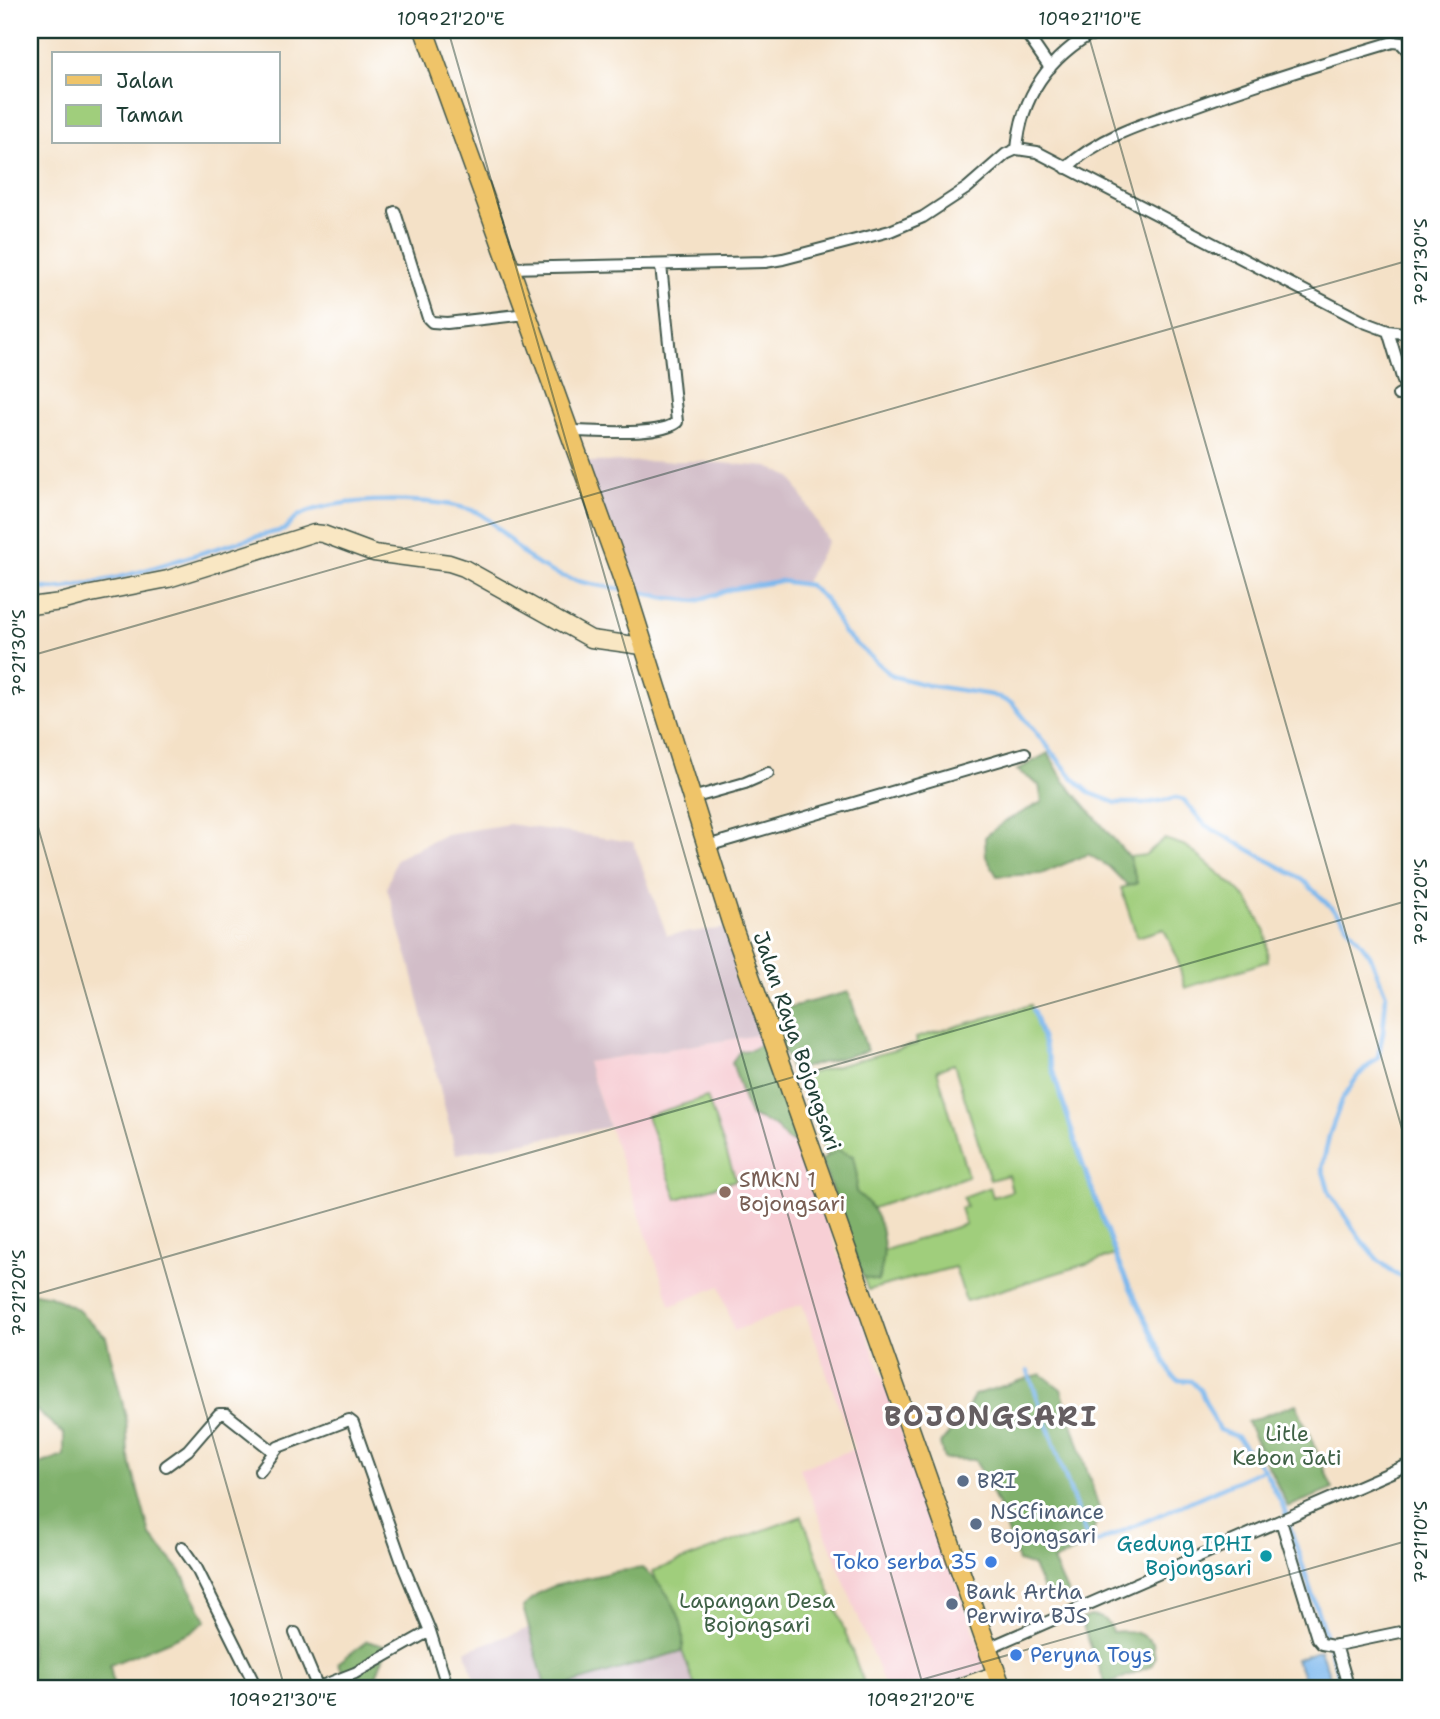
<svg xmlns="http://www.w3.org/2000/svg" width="1440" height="1719" font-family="'Shantell Sans',sans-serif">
  <rect width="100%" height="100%" fill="#fff"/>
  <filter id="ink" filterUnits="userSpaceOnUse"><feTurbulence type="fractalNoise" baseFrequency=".0143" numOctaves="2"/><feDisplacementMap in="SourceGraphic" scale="14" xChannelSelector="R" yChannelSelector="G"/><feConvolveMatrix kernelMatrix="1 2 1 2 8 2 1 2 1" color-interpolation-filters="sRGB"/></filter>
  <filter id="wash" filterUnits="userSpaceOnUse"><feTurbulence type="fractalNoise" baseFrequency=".00686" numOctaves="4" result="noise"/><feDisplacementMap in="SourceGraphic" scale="28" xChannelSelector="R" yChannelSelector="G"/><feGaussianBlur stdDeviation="1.57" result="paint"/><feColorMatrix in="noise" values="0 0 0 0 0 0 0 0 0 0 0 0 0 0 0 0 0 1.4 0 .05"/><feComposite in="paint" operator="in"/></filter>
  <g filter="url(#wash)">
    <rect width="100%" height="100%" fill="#f4e1c7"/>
    <path fill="#f7cfd5" d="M765 1034 833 1239 984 1659 983 1669 979 1674 935 1689H886L800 1468 854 1449 802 1304 734 1331 720 1286 671 1306 587 1062Z"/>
    <path fill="#d2bdc8" d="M697 461 768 467 791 477 828 541 804 584 780 581 732 589 696 601 668 598 631 590 585 462Z
      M509 824 633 842 667 935 727 928 765 1034 587 1062 609 1127 456 1154 410 964 387 888 396 859 446 834Z
      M532 1627 675 1631 696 1689H478L465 1651Z"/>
    <path fill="#a0ce7c" stroke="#608658" stroke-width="2" d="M1164 839 1186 846 1234 886 1248 900 1266 932 1268 961 1185 988 1176 955 1164 929 1137 937 1121 888 1137 883 1129 857 1145 855Z
      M1031 1005 1082 1162 1115 1255 966 1301 955 1267 868 1290 863 1277 882 1251 965 1224 960 1208 966 1206 963 1197 990 1187 993 1197 1012 1191 1008 1175 990 1180 954 1064 937 1070 968 1176 849 1216 797 1077 917 1044 916 1038Z
      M707 1097 736 1180 677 1199 647 1116Z
      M802 1516 866 1689H696L653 1571Z"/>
    <path fill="#80b16c" stroke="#507750" stroke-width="2" d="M1048 753 1064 781 1129 857 1137 883 1128 886 1109 867 1088 854 1041 874 997 876 986 857 985 837 1004 822 1042 802 1039 785 1017 770Z
      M849 992 867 1051 791 1071 771 1012Z
      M768 1040 802 1145 787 1140 775 1126 751 1116 744 1101 732 1062 740 1051 751 1050Z
      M838 1150 853 1156 857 1176 856 1192C885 1213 889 1249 878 1281L863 1277 821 1160Z
      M30 1292 51 1296 77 1309 106 1337 126 1417 128 1453 150 1535 180 1570 206 1620 193 1631 110 1665 114 1689H30V1467L64 1456V1434L30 1405Z
      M1041 1374 1061 1389 1099 1508 1093 1533 1081 1549 1053 1561 1068 1594 1059 1601 1043 1589 1033 1566 1018 1561 1000 1509 975 1460 944 1459 940 1444 965 1415 974 1395Z
      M1296 1404 1333 1489 1288 1507 1247 1422Z
      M643 1568C666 1587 689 1620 682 1651L553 1689H546L523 1607 540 1592 554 1586 613 1572Z
      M1089 1616C1103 1617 1107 1619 1112 1632 1130 1630 1139 1631 1153 1643L1155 1659 1151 1666 1106 1685 1084 1629 1082 1619Z
      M367 1641 387 1647 377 1674 375 1689H354L338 1663Z"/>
    <path fill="#7bb7ed" stroke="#4d7a90" stroke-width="2" d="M1320 1650 1335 1689H1308L1296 1659Z"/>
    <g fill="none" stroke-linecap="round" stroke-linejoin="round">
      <path stroke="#7bb7ed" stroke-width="4.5" d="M30 585C52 592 65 588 87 584 155 572 218 544 284 530 289 525 294 518 300 515 340 496 433 497 474 511 492 517 514 548 531 560 557 579 591 585 622 589
        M631 590 668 598 696 601 732 589 780 581 809 585 825 599 844 633 892 676 927 685 992 695 1012 703 1074 779 1090 793 1116 803H1148L1176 798 1184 800 1205 825 1302 879 1341 917 1370 955 1386 995 1383 1032 1378 1057 1357 1077 1342 1100 1329 1136 1322 1168 1330 1194 1361 1240 1378 1260 1397 1275 1410 1280
        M1033 1010 1082 1162 1118 1262 1172 1376 1178 1380 1191 1381 1200 1390 1219 1430 1236 1436 1264 1469 1283 1506 1343 1689
        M1028 1371 1087 1538 1091 1543 1098 1542 1264 1469"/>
    </g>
  </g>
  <g filter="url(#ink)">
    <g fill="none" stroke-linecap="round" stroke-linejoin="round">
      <defs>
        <path id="street" d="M1024 30 1050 68
          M1092 35 1113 30
          M1017 149C1021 96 1050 56 1097 30
          M1066 168C1103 134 1149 122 1195 106 1260 82 1326 62 1393 42L1401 43 1410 53
          M395 212 428 318 432 322 447 323 526 314
          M509 268 765 262 783 259 890 231 923 217 967 188 1006 154 1017 149 1037 152 1364 322 1388 331 1410 334
          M1388 331 1406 391 1398 395
          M571 431C595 431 659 437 677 422L661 265
          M692 798 745 783 768 773
          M707 846 1025 753
          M166 1466 188 1450 219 1414H226L274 1452
          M260 1471 278 1447 349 1420 353 1423 404 1568 430 1631 448 1689
          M1281 1521 1317 1638 1322 1644 1333 1646 1410 1630
          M182 1547 196 1567 257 1689
          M295 1633 318 1688
          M1336 1645 1349 1689
          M988 1648 1410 1464
          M314 1689 355 1673 430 1631"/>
        <path id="secondary" d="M30 606 61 602 91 594 168 579 314 533 323 534 374 553 449 563 464 568 591 639 642 646
          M954 1689 997 1674"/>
        <path id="primary" d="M424 30 623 580 731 922 1002 1689"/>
      </defs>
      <use href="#street" stroke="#3f564a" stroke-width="14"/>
      <use href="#secondary" stroke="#3f564a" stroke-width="19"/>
      <use href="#primary" stroke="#3f564a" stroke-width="21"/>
      <use href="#street" stroke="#fff" stroke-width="10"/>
      <use href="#secondary" stroke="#f9e7c3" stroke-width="16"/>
      <use href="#primary" stroke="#efc469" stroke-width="18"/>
    </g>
  </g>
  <path fill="none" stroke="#1f3d34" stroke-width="2" stroke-opacity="0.45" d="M448 30 924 1689M1087 30 1410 1157M30 656 1410 260M30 799 285 1689M30 1296 1410 900M889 1689 1410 1540"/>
  <circle fill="#8d6e63" stroke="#fff" stroke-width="2.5" cx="725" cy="1192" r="7"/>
  <g fill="#5c6f8a" stroke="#fff" stroke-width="2.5">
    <circle cx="963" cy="1481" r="7"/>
    <circle cx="976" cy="1524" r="7"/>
    <circle cx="952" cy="1604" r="7"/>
  </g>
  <circle fill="#0f9aa8" stroke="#fff" stroke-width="2.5" cx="1266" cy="1556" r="7"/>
  <g fill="#3f7fe0" stroke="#fff" stroke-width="2.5">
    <circle cx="991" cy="1562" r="7"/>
    <circle cx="1016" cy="1655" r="7"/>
  </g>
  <g text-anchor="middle" stroke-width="6" stroke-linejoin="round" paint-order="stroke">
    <g font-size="21" fill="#1f3d34" stroke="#fff">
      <text transform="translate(797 1041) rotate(71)" y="7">Jalan Raya Bojongsari</text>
    </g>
    <g font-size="21" fill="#785e54" stroke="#fff" text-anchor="start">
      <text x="739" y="1187">SMKN 1<tspan x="739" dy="24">Bojongsari</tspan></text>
    </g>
    <g font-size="21" fill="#3f6146" stroke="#fff">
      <text x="1287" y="1441">Litle<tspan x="1287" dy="24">Kebon Jati</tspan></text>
      <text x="757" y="1608">Lapangan Desa<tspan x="757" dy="24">Bojongsari</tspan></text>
    </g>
    <g font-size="21" fill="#4e5e75" stroke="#fff" text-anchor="start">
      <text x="977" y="1488">BRI</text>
      <text x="990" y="1519">NSCfinance<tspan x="990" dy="24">Bojongsari</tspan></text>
      <text x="966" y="1599">Bank Artha<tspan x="966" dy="24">Perwira BJS</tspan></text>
    </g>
    <g font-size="21" fill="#0d838f" stroke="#fff" text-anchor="end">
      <text x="1252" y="1551">Gedung IPHI<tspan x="1252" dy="24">Bojongsari</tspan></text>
    </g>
    <g font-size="21" fill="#366cbe" stroke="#fff" text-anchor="end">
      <text x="977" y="1569">Toko serba 35</text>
      <text x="1030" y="1662" text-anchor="start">Peryna Toys</text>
    </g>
    <g font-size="28" font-weight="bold" letter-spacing="2" fill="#655e61" stroke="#fff">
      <text x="991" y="1426">BOJONGSARI</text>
    </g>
  </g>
  <rect width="1440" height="1719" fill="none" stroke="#fff" stroke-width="77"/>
  <rect x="52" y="52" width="228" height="91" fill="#ffffff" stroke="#a5b1ae" stroke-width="2"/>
  <rect x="66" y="75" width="35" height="10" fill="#efc469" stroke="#a5b1ae" stroke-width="2"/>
  <text x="116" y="88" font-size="21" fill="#1f3d34">Jalan</text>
  <rect x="66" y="105" width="35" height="21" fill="#a0ce7c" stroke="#a5b1ae" stroke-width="2"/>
  <text x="116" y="122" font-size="21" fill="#1f3d34">Taman</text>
  <rect x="38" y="38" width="1364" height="1642" fill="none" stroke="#1f3d34" stroke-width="2.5"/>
  <g font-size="18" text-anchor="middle" fill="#1f3d34">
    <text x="451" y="25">109°21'20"E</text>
    <text x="1090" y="25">109°21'10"E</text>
    <text transform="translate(1421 262) rotate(-90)" y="6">7°21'30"S</text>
    <text transform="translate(19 653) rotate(-90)" y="6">7°21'30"S</text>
    <text transform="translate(1421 902) rotate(-90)" y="6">7°21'20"S</text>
    <text transform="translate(19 1293) rotate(-90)" y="6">7°21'20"S</text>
    <text transform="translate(1421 1542) rotate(-90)" y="6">7°21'10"S</text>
    <text x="283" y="1706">109°21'30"E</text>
    <text x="921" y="1706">109°21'20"E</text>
  </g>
</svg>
